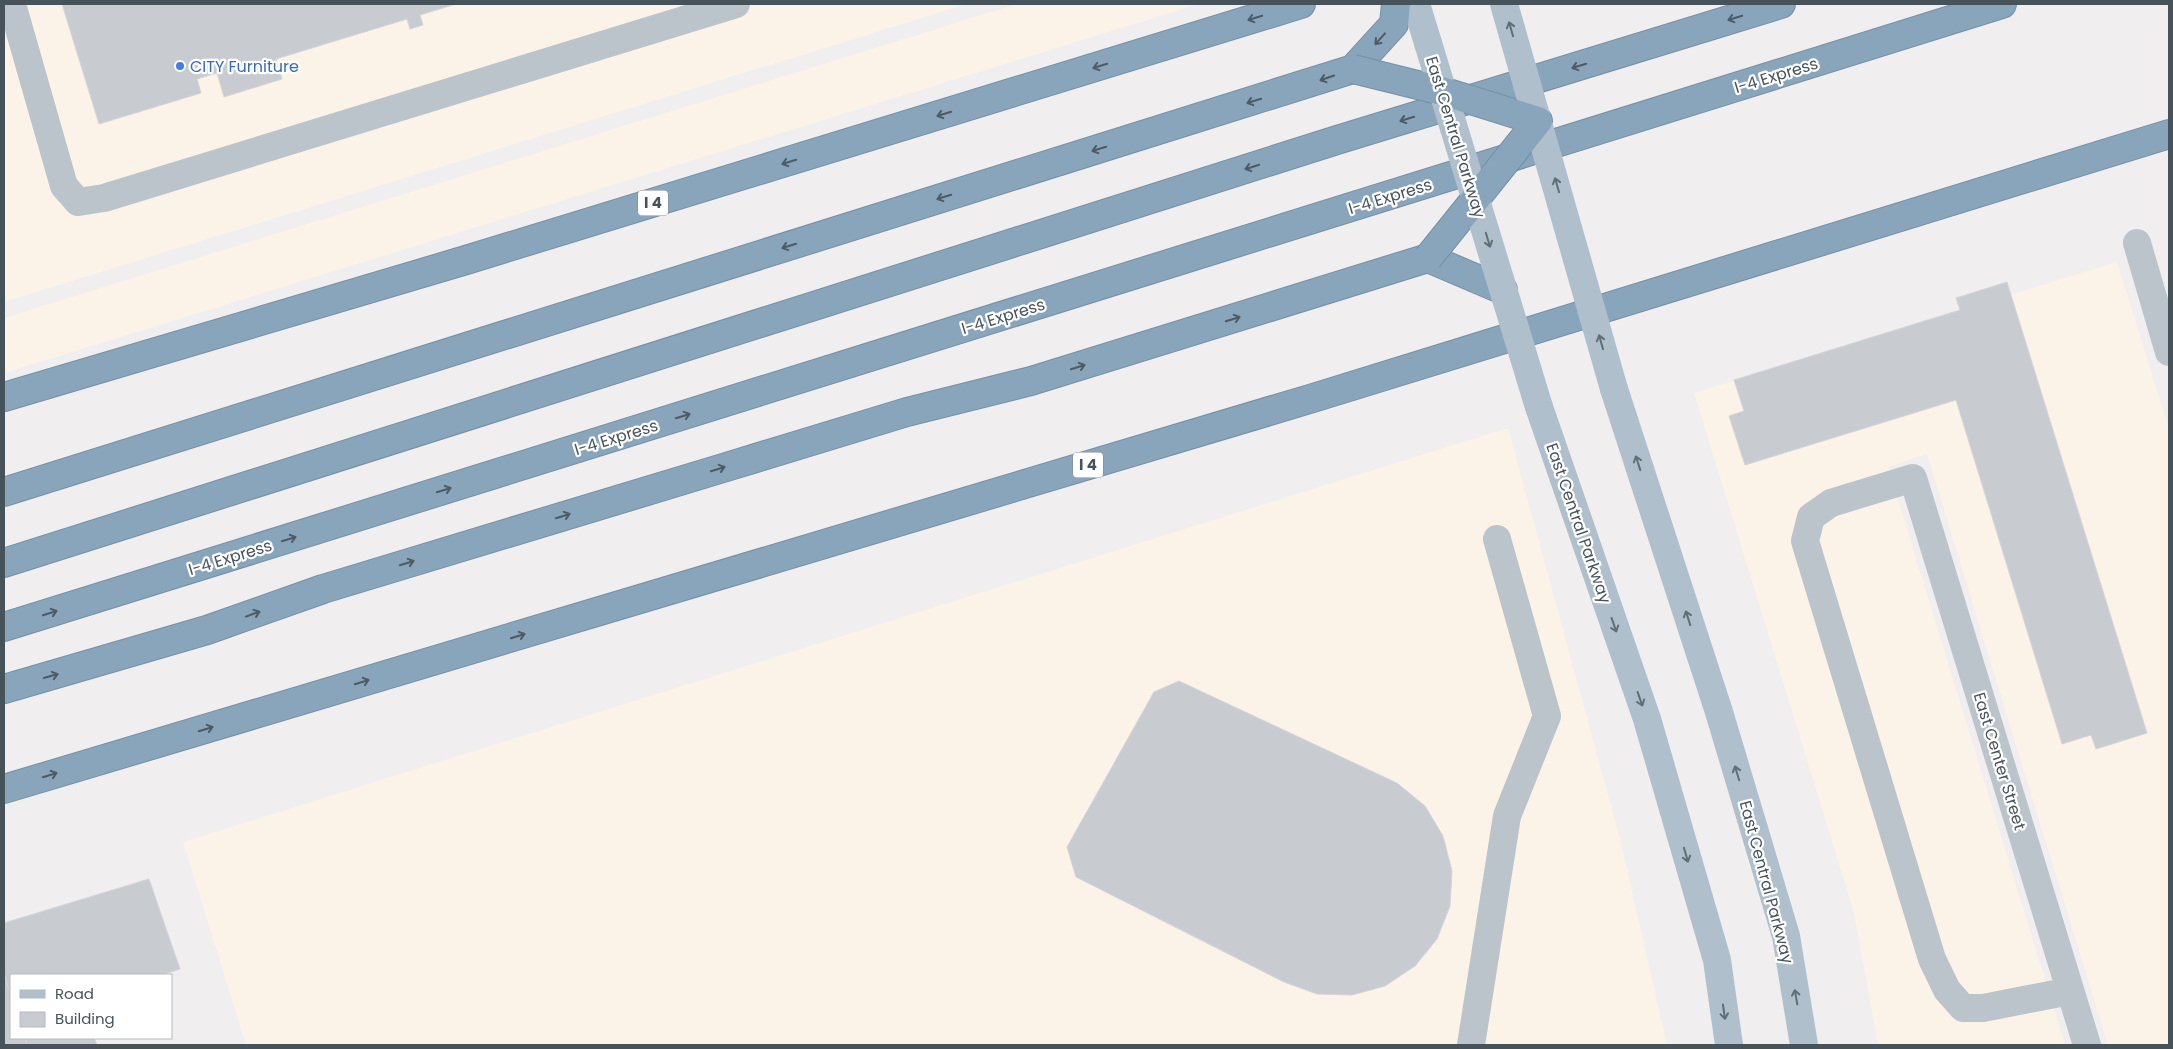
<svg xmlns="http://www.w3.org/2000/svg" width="2173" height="1049" font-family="Poppins,sans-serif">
  <rect width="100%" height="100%" fill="#f0eeee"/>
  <path fill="#fbf3e7" d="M4 4H967L4 302Z
    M1017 4H1199L4 373V318Z
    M2117 262 2169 429V1045H2108L1927 454 1888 467 2065 1045H1878L1854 913 1694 393Z
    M1508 428 1620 839 1667 1045H246L183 842Z"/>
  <path fill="#c8ccd0" stroke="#d2d5d9" d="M62 4H456L420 15 423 25 410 29 407 19 276 59 282 79 224 97 217 73 197 79 201 93 99 124Z
    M2007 282 2147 733 2096 749 2091 735 2062 744 1956 400 1745 465 1729 416 1744 411 1734 380 1960 310 1956 298Z
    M1179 681 1397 783 1425 806 1443 836 1452 871 1450 906 1437 939 1415 966 1385 986 1352 995 1317 994 1284 982 1076 877 1067 847 1154 692Z
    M149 879 180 969 162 975H11V996L4 973V923Z
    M4 973 11 996V1038H25L27 1045H4Z
    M25 1038H94L97 1045H27Z"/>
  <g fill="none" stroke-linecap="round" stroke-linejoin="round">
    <defs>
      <path id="highway" d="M4 397 466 260 1301 4
        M4 492 1353 69 1394 24 1396 4
        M4 563 1337 140 1781 4
        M4 627 2002 4
        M4 689 207 630 323 589 723 468 907 412 1031 381 1428 258 1503 290
        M4 789 1313 398 2169 134"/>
    </defs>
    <use href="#highway" stroke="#7390a6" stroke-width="30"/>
    <path stroke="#bac4ca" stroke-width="28" d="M12 4 64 186 78 202 104 198 736 4
      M2137 243 2169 352
      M2070 991 1983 1008H1963L1947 990 1932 959 1805 541 1811 517 1831 503 1913 478 2087 1045
      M1471 1045 1507 816 1547 716 1497 539"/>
    <path stroke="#afc0cc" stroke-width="28" d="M1416 4 1428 43
      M1614 389 1719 712 1786 936 1804 1045
      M1539 407 1647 719 1717 960 1729 1045"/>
    <use href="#highway" stroke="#88a5bb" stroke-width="28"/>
    <defs>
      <path id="highway-bridge" d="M1353 69 1442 91 1538 121 1428 258"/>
    </defs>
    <use href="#highway-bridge" stroke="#7390a6" stroke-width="30" stroke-linecap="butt"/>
    <path stroke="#afc0cc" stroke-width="28" d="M1504 4 1614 389
      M1428 43 1539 407"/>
    <use href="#highway-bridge" stroke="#88a5bb" stroke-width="28"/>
  </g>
  <defs><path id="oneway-shaft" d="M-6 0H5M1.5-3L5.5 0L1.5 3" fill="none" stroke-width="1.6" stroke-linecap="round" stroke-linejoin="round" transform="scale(1.25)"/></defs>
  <g stroke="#4e5b64">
    <use href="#oneway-shaft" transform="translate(1255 18) rotate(163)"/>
    <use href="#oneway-shaft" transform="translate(1735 18) rotate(163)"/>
    <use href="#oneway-shaft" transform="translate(1380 39) rotate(132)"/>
    <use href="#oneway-shaft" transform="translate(1100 66) rotate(163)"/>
    <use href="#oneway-shaft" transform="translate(1579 66) rotate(163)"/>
    <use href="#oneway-shaft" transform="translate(1327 78) rotate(161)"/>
    <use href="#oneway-shaft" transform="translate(1254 101) rotate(163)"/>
    <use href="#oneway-shaft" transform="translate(944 114) rotate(163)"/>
    <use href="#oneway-shaft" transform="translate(1407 119) rotate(163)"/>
    <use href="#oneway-shaft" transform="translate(1099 149) rotate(163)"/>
    <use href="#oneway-shaft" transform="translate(789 162) rotate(163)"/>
    <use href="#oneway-shaft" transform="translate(1252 167) rotate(162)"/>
    <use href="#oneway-shaft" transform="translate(944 197) rotate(163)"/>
    <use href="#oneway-shaft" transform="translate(789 246) rotate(163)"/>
    <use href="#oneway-shaft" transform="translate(1233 319) rotate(-17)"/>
    <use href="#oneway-shaft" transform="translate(1078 367) rotate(-17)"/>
    <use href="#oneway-shaft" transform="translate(683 416) rotate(-17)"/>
    <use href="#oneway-shaft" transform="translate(718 469) rotate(-17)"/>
    <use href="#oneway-shaft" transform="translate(444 490) rotate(-17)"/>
    <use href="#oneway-shaft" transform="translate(563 516) rotate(-17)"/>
    <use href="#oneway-shaft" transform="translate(289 539) rotate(-17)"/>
    <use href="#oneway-shaft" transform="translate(407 563) rotate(-17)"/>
    <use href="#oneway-shaft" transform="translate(50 613) rotate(-17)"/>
    <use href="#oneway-shaft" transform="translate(253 614) rotate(-20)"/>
    <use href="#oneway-shaft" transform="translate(518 636) rotate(-17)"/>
    <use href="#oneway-shaft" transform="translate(51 676) rotate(-16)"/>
    <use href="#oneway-shaft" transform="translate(362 682) rotate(-17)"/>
    <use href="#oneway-shaft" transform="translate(206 729) rotate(-17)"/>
    <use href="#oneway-shaft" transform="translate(50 775) rotate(-17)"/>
  </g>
  <g stroke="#616e76">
    <use href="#oneway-shaft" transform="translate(1511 29) rotate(-106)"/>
    <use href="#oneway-shaft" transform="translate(1557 185) rotate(-106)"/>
    <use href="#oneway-shaft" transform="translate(1488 240) rotate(73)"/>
    <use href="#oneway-shaft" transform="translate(1601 342) rotate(-106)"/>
    <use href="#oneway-shaft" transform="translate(1638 463) rotate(-108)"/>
    <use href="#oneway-shaft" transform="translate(1688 618) rotate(-108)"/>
    <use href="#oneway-shaft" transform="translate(1614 625) rotate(71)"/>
    <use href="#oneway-shaft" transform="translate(1640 699) rotate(71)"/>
    <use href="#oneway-shaft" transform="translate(1737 773) rotate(-107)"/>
    <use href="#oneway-shaft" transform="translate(1686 855) rotate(74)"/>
    <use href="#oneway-shaft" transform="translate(1796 997) rotate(-100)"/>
    <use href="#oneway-shaft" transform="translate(1724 1012) rotate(82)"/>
  </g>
  <circle fill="#3f7fe0" stroke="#fff" stroke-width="2" cx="180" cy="66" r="5"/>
  <g text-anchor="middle" stroke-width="4.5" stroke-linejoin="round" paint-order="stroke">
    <g fill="#fff" stroke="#7e878c" stroke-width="1">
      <rect x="638" y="190.5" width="30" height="25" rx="4"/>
      <rect x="1073" y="452.5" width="30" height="25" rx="4"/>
    </g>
    <g font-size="15" font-weight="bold" fill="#47535a">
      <text x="653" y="208">I 4</text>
      <text x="1088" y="470">I 4</text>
    </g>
    <g font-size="16" fill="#366cbe" stroke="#fff" text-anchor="start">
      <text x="190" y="72">CITY Furniture</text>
    </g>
    <g font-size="16" fill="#47535a" stroke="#fff">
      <text transform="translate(1776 75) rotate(-17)" y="6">I-4 Express</text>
      <text transform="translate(1456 137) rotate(73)" y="6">East Central Parkway</text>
      <text transform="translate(1390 196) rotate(-17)" y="6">I-4 Express</text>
      <text transform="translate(1003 316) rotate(-17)" y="6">I-4 Express</text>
      <text transform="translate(616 437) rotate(-17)" y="6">I-4 Express</text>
      <text transform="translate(1579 523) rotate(71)" y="6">East Central Parkway</text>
      <text transform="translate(230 557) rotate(-17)" y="6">I-4 Express</text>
      <text transform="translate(2000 761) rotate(73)" y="6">East Center Street</text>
      <text transform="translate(1767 882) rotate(75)" y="6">East Central Parkway</text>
    </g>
  </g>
  <rect width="2173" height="1049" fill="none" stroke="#47535a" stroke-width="10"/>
  <rect x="10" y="974" width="162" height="65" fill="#ffffff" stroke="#b5babd"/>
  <rect x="20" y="990" width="25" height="8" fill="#afc0cc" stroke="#b5babd"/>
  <text x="55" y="999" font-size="15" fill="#47535a">Road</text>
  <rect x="20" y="1012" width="25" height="15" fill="#c8ccd0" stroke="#b5babd"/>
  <text x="55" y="1024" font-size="15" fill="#47535a">Building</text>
</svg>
